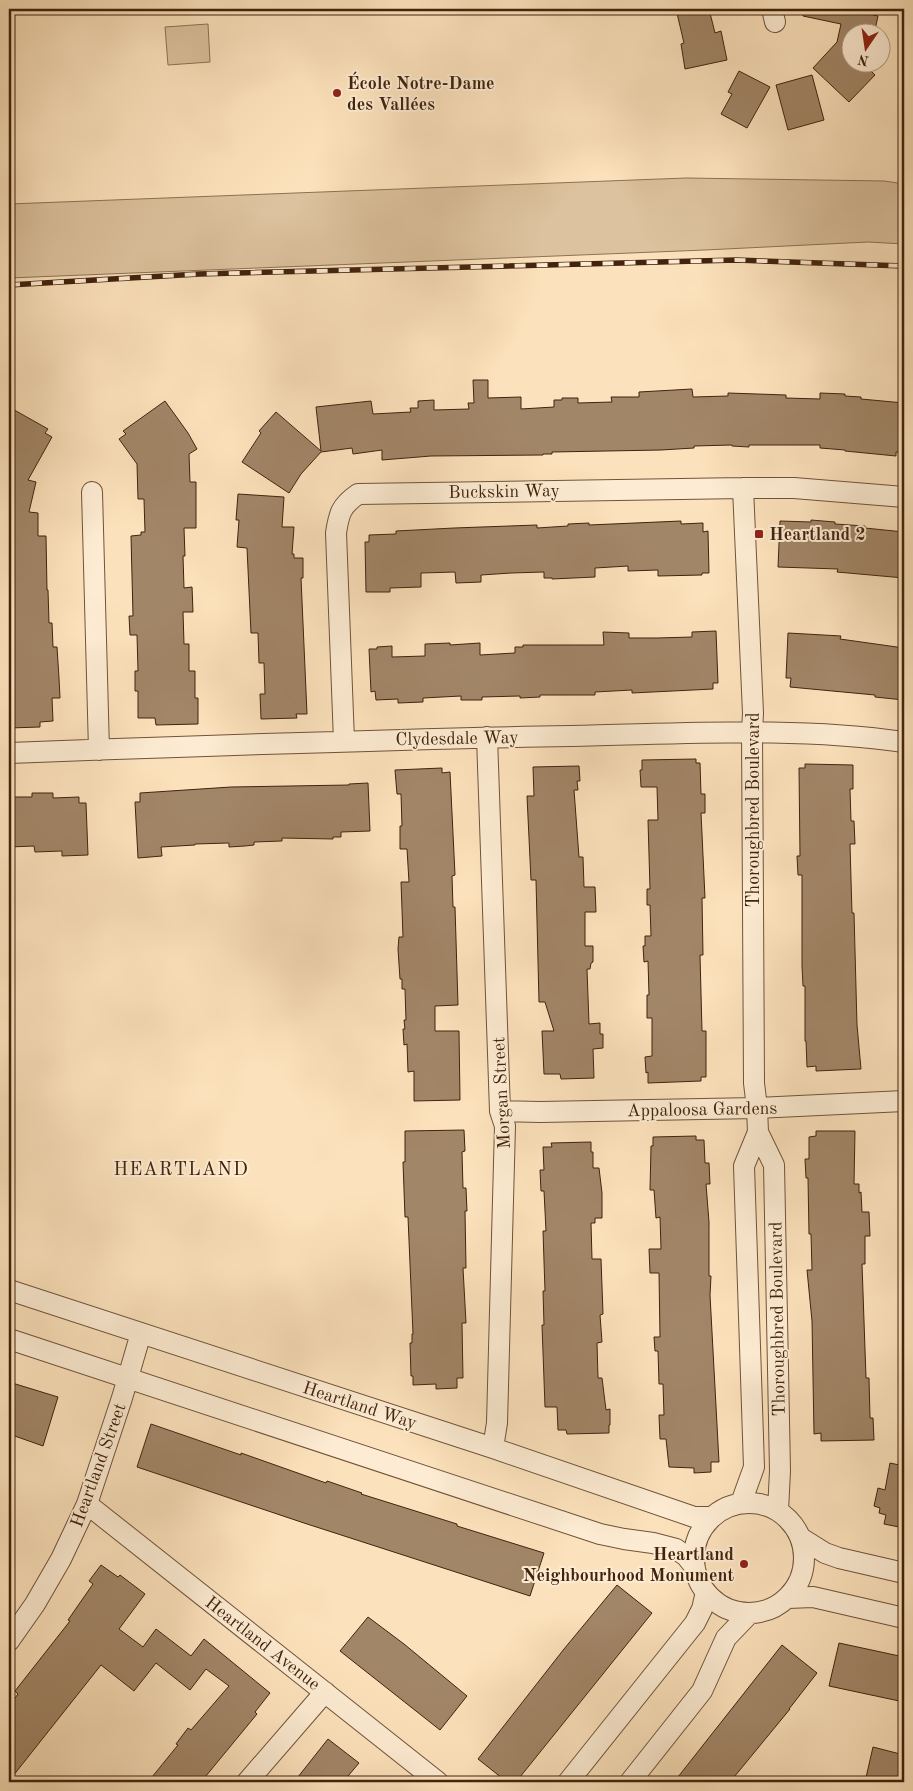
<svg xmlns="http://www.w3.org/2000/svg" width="913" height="1791" font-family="'Old Standard TT',serif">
  <rect width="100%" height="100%" fill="#fce2bc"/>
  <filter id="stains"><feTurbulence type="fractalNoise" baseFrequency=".004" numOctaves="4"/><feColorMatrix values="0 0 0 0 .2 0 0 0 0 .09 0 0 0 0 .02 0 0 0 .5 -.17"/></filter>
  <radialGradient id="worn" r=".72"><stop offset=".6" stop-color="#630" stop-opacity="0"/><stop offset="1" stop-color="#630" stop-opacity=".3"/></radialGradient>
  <path fill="#dcc29e" stroke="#8e7256" d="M208 24 210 62 168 65 165 27Z
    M686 178 884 181 904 184V244L868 242 705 250 9 278V204Z"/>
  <path fill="#a28668" stroke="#41230e" d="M676 9H709L715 33 721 31 727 60 685 69 681 44 684 43Z
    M803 9H853V10L878 16 875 30H873V32H850V62H862L875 75 849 102 813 68 837 42 841 24 803 16Z
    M739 71 770 87 747 128 721 114 732 94 728 92Z
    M812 75 824 120 788 130 776 85Z
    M473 380H488V398L521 397V409L554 407V400H562V398H578V403L612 402 611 397H639V392L692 389 693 397 728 396V393L786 395V398L820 399V393L845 394V396L861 397V399L904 403V453L896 452V456L845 451V450L820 448V445H749V447L732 446V445L694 446V448L661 450 552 452V454H543V455L431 456 382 460V450L353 454 352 448 321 452 301 474 289 493 242 462 261 433 259 431 276 412 321 451 316 407 371 401 373 414 411 412 410 408H418V401L434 400V410L469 409 468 403H474Z
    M165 401 188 433 197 449 189 454 190 482H196V528H184L185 556H183L184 588 192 587 193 612H183L184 644H189V671H195V698H198V724L156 725 155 718H138V691H135V671H138L137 635H130L129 616H133L131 536 141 535V532H145L144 499H138L137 464 119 439 126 434 123 431Z
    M9 407 48 429 45 433 52 437 28 480 36 482 29 512 38 513V536H46L47 590H48L49 623H52L53 647H57L59 678 60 698H52L53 721 40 722V727L9 728Z
    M238 494 284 497 282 527H294L292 554H294V558H303V578H301L307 714H296L297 718 261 719 260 694H265L264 663H259L258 633H251L247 548 237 547 239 520H236Z
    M811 520 835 522V524L865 526V528L904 532V578L837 572 838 569 778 567 780 521 811 522Z
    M681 521V524L703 523V532L708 531 709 573H702V575L658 576V570L628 571V566L595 568V577L552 579V578H544V572L511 573 481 575V582L456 583 455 572 421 573V587L390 588V592H366L365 542H369V535L396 534V531L454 528 537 525V528L568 526V524L589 523V525Z
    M716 631 718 683H713V689L632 693V690L595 692V695H540V697L520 698V696L482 697V700H461V696L423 698V702L398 703V699L376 700 375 691 371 692 369 649H377V647L392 646V657L425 656V644L450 643V645L480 643V655L515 653V647H523V645H604L603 632 629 633V638H657L692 637V632Z
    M788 633 841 636 840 639 904 648V700L875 697V695L790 687 791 678H786Z
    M696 759V763H700L701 794H705V813H701L705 898H702L703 955H700L702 1031H706V1077H701V1081L648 1083V1072L646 1073 645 1057 652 1056V1018H647V995H649L648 961 644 962 643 946H645V936H651L650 905H647V889H650L648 820H658L657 787H641L640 770H642V760Z
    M805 764 853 765V789H850L851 821H854L855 844H850L851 879 852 913H854L857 1025 861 1069 816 1071V1066L807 1067 806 1041H805V986H803L802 966V875H798L797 856H800L799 768H805Z
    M579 766 580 781H577L578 790H574L579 857H583L584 887H595L596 912H585V946H593V962L591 963 590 969H587L589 1024 600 1023V1034H603V1048L593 1049 594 1078 561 1079 560 1074H544L542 1031H554L545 1002H539L536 880H531L527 796H534L533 767Z
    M442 768V773L450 772 455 875 452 876 453 907H455L458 1005 435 1006V1031H459L460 1100 414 1101V1071L408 1072 407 1044 404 1045 403 1029H405L404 1020H406L405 989H402V979H400L398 949 399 937H403L401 882H409L407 849H400V826H402L401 794H397L395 770Z
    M368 783 370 831 341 832V837H333V839L282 838V841L254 842V845L245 846 229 847V843L195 844V845L161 847 162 856 138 858 135 802H140V793L231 787 349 785V784Z
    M32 793H53V798L79 797V803H86L88 855 62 856V851L35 852 34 846 9 847V797H32Z
    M464 1130 465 1151 462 1152 463 1188H466L467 1211H465L466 1268H463L466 1323H462L463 1378H457V1388L436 1389V1384L413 1385V1376H411L410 1343H412V1334H413L408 1217H405L403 1162H405V1131Z
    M816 1131H855L854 1184H859V1193L861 1192 862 1212H869L870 1236H865V1264H862L866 1378H869L870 1418H873L874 1440 821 1441V1433L814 1434 812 1321 807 1270H812L811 1234H809L808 1178H806L805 1159H809V1137L816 1136Z
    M696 1136V1140H704L705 1163H709L710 1184H706L709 1222V1276H711L710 1295 719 1462H711V1472L694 1473V1468L669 1467 666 1439H660L659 1415H664L663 1384H659L658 1351H655L654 1337H660L659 1273H650L649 1249H661L660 1217 656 1218 654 1190H650L651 1146H653V1137Z
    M591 1142V1152H593V1168H599L602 1193V1218H595V1223H591L592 1259H601L603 1314 600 1315 602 1342 597 1343 598 1378H602L606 1410 610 1409V1425H609V1433L567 1434 566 1430H558L557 1407H545L542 1325H544L543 1291H545L543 1231H546L544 1191H541L540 1170H544L543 1147H552L551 1143Z
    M9 1382 58 1397 43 1446 9 1434Z
    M151 1424 241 1455V1453L326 1483 327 1481 362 1493 361 1494 457 1524V1526L544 1553 530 1596 304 1523 137 1467Z
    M890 1463 904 1466V1528L884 1524 886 1515 879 1513 880 1508 874 1506 878 1488 885 1490Z
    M101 1565 118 1577 120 1575 145 1594 119 1629 143 1647 156 1629 191 1656 204 1639 270 1693 255 1712 257 1714 201 1782H148L178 1745 176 1744 188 1728 191 1730 229 1686 206 1669 190 1690 156 1663 134 1691 101 1665 9 1781V1706L18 1694 15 1691 70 1621 68 1620 93 1584 89 1581Z
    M617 1585 652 1613 516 1782H507L478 1759 564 1649Z
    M368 1617 404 1644 467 1696 440 1730 340 1651Z
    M839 1643 904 1657V1702L829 1686Z
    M782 1645 817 1673 789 1709H790L730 1782H674Z
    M328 1739 359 1763 343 1782H294Z
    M873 1747 904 1755V1782H865Z"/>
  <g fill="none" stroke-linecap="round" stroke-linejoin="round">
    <defs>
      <path id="minor" d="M772 9 775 22
        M743 488 753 713 752 731 754 1083 757 1108 758 1132 774 1165 780 1471 778 1511
        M92 492 99 750
        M487 737 500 1111 505 1126 497 1423 493 1448
        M344 741 336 533C339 513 341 506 358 494L743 488H794L904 497
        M9 753C196 746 384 739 571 736 682 734 794 726 904 742
        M500 1111 540 1112 757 1108 904 1101
        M9 1290 493 1448 694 1517H712
        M9 1339 600 1534 624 1539 653 1543 676 1549 686 1556 694 1566
        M694 1558a55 55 0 1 1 110 0a55 55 0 1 1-110 0Z
        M741 1503 754 1467 744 1166 758 1132
        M87 1504 438 1782
        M801 1538 825 1553 839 1558 904 1573
        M788 1598 813 1597 904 1618
        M9 1641 35 1604 61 1559 87 1504 122 1398 141 1333
        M247 1782 325 1692
        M568 1782 695 1623 702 1609 706 1592
        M630 1782 702 1691 726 1638 749 1614"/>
    </defs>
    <use href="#minor" stroke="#70533a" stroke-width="22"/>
    <use href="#minor" stroke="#fdecd3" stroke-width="20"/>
    <defs>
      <path id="rail" d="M9 285 199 274 736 260 904 266"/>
    </defs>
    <use href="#rail" stroke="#41230e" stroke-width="5.5"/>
    <use href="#rail" stroke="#fdecd3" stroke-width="4" stroke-dasharray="11" stroke-linecap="butt"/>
  </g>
  <g fill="#8f2418" stroke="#fdecd3" stroke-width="2">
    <circle cx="337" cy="93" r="5"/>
    <rect x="754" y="529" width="10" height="10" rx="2.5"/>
    <circle cx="744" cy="1564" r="5"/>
  </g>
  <g text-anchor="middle" stroke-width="4" stroke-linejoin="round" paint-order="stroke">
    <g font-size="18" font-weight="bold" fill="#41230e" stroke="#fdecd3" text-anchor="start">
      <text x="347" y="89">École Notre-Dame<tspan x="347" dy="21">des Vallées</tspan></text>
      <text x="769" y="540">Heartland 2</text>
      <text x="734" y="1560" text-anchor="end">Heartland<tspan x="734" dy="21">Neighbourhood Monument</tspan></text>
    </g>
    <g font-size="18" fill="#41230e" stroke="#fdecd3">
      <text transform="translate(504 491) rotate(-1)" y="6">Buckskin Way</text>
      <text transform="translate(457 738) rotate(-1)" y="6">Clydesdale Way</text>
      <text transform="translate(753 810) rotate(-90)" y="6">Thoroughbred Boulevard</text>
      <text transform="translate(501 1093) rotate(-93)" y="6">Morgan Street</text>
      <text transform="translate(702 1109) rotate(-1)" y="6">Appaloosa Gardens</text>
      <text transform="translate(777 1319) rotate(-91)" y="6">Thoroughbred Boulevard</text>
      <text transform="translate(360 1405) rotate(18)" y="6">Heartland Way</text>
      <text transform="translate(98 1465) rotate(-70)" y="6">Heartland Street</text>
      <text transform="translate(263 1643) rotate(38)" y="6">Heartland Avenue</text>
    </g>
    <g font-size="19" letter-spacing="1" fill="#41230e" stroke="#fdecd3">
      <text x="181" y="1175">HEARTLAND</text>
    </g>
  </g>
  <rect width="913" height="1791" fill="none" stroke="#fce2bc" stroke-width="30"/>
  <rect x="10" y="10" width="893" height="1771" fill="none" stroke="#41230e" stroke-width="2.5"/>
  <rect x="15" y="15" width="883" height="1761" fill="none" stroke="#41230e"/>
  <g transform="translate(866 48) rotate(193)"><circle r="24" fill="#fdecd3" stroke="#b29c84"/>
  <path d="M0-4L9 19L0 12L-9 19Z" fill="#8f2418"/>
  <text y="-8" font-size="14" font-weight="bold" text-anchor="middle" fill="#41230e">N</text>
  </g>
  <rect width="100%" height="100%" filter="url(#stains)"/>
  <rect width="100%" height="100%" fill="url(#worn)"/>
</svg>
